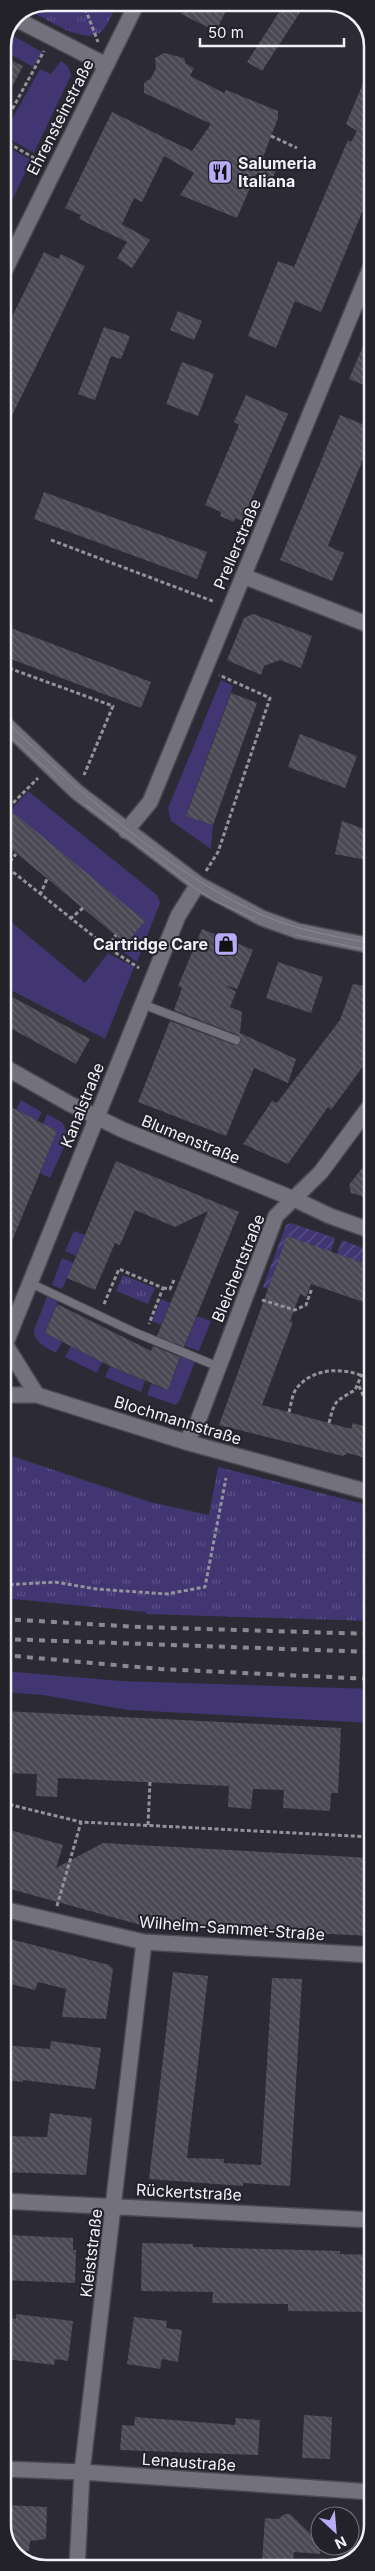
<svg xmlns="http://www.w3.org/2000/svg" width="375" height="2571" font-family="Inter,sans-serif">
  <defs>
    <pattern id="park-tufts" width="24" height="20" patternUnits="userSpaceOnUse" patternTransform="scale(1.25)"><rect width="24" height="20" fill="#413572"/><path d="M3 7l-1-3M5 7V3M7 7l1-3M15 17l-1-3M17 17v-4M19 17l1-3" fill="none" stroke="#5d5387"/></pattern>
    <pattern id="garden-furrows" width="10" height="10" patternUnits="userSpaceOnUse" patternTransform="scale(1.25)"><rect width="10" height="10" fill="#413572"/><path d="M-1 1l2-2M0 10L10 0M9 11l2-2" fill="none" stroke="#5d5387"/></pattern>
    <pattern id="building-back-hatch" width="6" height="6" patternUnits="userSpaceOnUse" patternTransform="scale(1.25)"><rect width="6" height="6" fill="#4a4954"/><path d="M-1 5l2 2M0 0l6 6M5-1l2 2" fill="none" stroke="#65646d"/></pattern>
  </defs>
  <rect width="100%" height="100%" fill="#2c2b35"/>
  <path fill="#413572" d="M8 33 42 52 33 67 3 50Z
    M61 61 68 66 71 75 34 153 3 135 40 69 51 74Z
    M3 144 31 160 3 220Z
    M221 680 233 686 186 815 213 825 211 849 171 821 168 808Z
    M28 791 157 895 160 903 137 962 113 944 118 937 126 944 145 921 10 811Z
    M3 915 85 983 108 953 134 967 105 1039 3 986Z
    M3 1090 13 1096 8 1105 3 1102Z
    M21 1100 42 1112 37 1121 16 1110Z
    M47 1114 62 1122 69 1136 50 1178 40 1173 57 1131 43 1124Z
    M74 1231 85 1235 76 1256 65 1251Z
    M62 1258 74 1263 62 1289 52 1285Z
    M48 1294 59 1298 46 1330 48 1334 62 1342 56 1353C46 1347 34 1343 34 1330Z
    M161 1299 170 1303 161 1325 152 1321Z
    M197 1316 211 1321 199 1351 185 1346Z
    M71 1346 102 1362 97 1373 65 1357Z
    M181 1356 195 1362 179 1402 176 1405 147 1395 151 1384 168 1390Z
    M110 1366 145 1381 141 1392 105 1377Z
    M3 1671 121 1681 372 1689V1723L128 1710 43 1695 3 1692Z"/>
  <path fill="url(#park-tufts)" d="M47 3H118C113 11 109 23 103 30 87 48 45 18 29 10Z
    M123 1275 155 1288 148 1304 116 1291Z
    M3 1453 150 1502 209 1515 218 1467 372 1506V1621L146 1614V1612L3 1598Z"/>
  <path fill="url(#garden-furrows)" d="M291 1223 335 1238 331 1252 287 1236 268 1289 263 1287 286 1225Z
    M342 1240 368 1250 364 1263 337 1254Z"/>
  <path fill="url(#building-back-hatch)" d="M186 3H230L216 31 181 14Z
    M285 3 301 11 262 71 247 62Z
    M164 53 184 58 186 64 194 68 190 76 224 93 226 90 278 111V118L263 157 279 163 272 180 256 174 237 218 180 195 194 173 164 156 142 202 134 198 122 224 150 240 132 268 117 258 127 242 79 219 81 215 65 208 112 112 192 151 211 124 144 93V83L151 78 156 68 155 58Z
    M2 56 23 66 3 104V73Z
    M372 62V188L321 312 295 301 276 348 248 336 278 261 294 267 348 140 351 142 357 131 346 124Z
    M44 252 58 259 61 254 85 266 3 434V335Z
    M178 311 202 321 194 340 170 330Z
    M372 325V388L349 379Z
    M104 327 130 336 121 359 111 356 95 400 78 394Z
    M182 362 214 374 198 416 166 404Z
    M246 395 288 414 242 521 235 518 234 522 220 516 221 512 205 505 239 425 234 422Z
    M340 415 372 428V437L328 546 344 553 332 581 280 560Z
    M44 492 207 552 197 579 34 519Z
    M253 614 312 636 301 668 280 660 264 666 261 675 227 660 244 618Z
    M3 625 151 682 141 708 3 656Z
    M231 693 257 703 213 825 186 816Z
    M300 734 357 756 345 788 288 767Z
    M14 813 145 921 126 944 3 842V827Z
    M342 821 372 832V861L335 854Z
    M202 929 253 950 237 989 225 985 236 992 230 1007 242 1012 240 1033 296 1059 288 1083 254 1068 226 1136 138 1102 170 1021 234 1045 241 1042 238 1035 174 1010 182 988 178 986Z
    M278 962 323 977 311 1013 266 998Z
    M353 984 372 987V1054L331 1110 328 1107 288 1164 243 1144 272 1101 277 1103 340 1020Z
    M3 992 90 1039 76 1064 3 1024Z
    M3 1103 57 1131 3 1263Z
    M372 1155V1199L351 1193 349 1185Z
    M116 1161 239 1212 184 1347 157 1336 208 1211 175 1227 135 1210 120 1245 115 1243 95 1290 67 1278Z
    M287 1236 372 1266V1305L311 1284 306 1297 300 1294 290 1321 293 1322 262 1405 351 1429 353 1423 372 1429V1460L348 1453 343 1456 219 1425Z
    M57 1304 151 1351 153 1346 180 1357 168 1390 110 1366 45 1333Z
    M3 1711 341 1728 338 1793H331L330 1811 283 1808 284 1790 253 1789 251 1809 228 1807 229 1786 58 1778 57 1797 36 1796 37 1774 3 1773Z
    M3 1828 63 1845 56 1868 103 1843 372 1858V1936L141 1925 3 1887Z
    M3 1937 109 1965 113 1969 106 2019 62 2017 66 1989 38 1982 35 1990 3 1982Z
    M173 1972 208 1976 187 2158 224 2159V2163L261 2165 272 1978 302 1979 290 2186 243 2183V2186L149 2179Z
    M51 2041 101 2048 95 2089 23 2080V2082L3 2080V2045L50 2049Z
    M50 2113 92 2118 86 2175 3 2172V2136L47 2137Z
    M9 2235 73 2238V2250H76L75 2283 3 2280 4 2248H8Z
    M142 2243 193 2244V2247L340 2251V2254L372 2255V2312L288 2311V2304L212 2303 213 2292 141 2291Z
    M16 2314 73 2321 68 2361 55 2359 54 2365 6 2359 11 2318 16 2319Z
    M134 2317 167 2321 166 2328 182 2330 178 2362 162 2359 160 2369 127 2364Z
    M304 2415 332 2417 330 2459 302 2458Z
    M135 2417 235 2425 236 2418 260 2420 258 2455 120 2450 122 2425 134 2426Z
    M3 2505 47 2507 46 2539 30 2541 29 2551H13L3 2530Z
    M285 2514H290L320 2543V2554L294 2552 293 2564 262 2562 265 2518 278 2519Z"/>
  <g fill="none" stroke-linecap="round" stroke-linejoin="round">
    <defs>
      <path id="lane" d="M142 1004 236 1040
        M30 1283 134 1332 219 1367"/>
      <path id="street" d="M14 18 106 65
        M3 274 137 3
        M243 576 372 626
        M126 831 150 802 372 264
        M3 1066 70 1104 123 1130 294 1199 330 1216 372 1231
        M3 1341 37 1395
        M3 1350 178 916 198 884
        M3 1395H37L186 1442 372 1493
        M186 1442 198 1421 276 1216 321 1172 372 1103
        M3 1909 144 1942 372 1955
        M3 2201 372 2220
        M3 2469 82 2472 372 2492
        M77 2568 82 2472 144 1942"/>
      <path id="secondary" d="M3 722 77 792 198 884 262 918 298 931 372 946"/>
    </defs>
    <use href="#lane" stroke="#4a4952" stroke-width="10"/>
    <use href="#street" stroke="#4a4952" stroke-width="18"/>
    <use href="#secondary" stroke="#4a4952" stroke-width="18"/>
    <path stroke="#94939b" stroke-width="3" stroke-dasharray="4 2.5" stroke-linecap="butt" d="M88 3 85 8 98 42
      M3 126 44 51
      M271 136 297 148
      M3 140 41 162
      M51 540 215 602
      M3 666 113 706 84 775
      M3 819 7 809 38 778
      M3 864 107 947 139 968
      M6 867 16 854
      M206 871 218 852 270 698 219 675
      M40 895 47 879
      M70 919 83 908
      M107 947 116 935
      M163 1288 170 1289 174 1280
      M262 1300 295 1310 306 1305 312 1288
      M104 1304 119 1269 163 1288 149 1324
      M359 1386 372 1416
      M289 1412C291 1405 292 1395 296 1389 314 1365 351 1367 372 1381
      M329 1423C335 1399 335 1402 355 1390L362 1374
      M372 1429V1424
      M3 1585 55 1582 96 1589 167 1594 205 1587 226 1478
      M3 1803 81 1822
      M148 1825 150 1782
      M57 1906 81 1822 372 1837"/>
    <use href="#lane" stroke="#72717c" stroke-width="8"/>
    <use href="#street" stroke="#72717c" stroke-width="15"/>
    <use href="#secondary" stroke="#72717c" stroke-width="15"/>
    <path stroke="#8a8992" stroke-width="1" d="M3 718C76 789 168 873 262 915 297 930 335 937 372 943
      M3 729 56 778
      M86 805 195 888 215 901 255 919
      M297 935 372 951"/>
    <path stroke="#8a8992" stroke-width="4" stroke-dasharray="6 6" stroke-linecap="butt" d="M3 1619 139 1627 372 1634
      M3 1639 372 1652
      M3 1655 160 1669 372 1679"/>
  </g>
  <defs>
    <symbol id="restaurant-square" viewBox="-11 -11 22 22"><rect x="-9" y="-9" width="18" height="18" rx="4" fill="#b6acf8" stroke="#23222b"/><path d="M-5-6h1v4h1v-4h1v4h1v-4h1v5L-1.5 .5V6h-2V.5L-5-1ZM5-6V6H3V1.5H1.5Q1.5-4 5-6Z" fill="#111"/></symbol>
    <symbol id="shop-square" viewBox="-11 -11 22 22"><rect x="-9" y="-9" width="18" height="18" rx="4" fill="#b6acf8" stroke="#23222b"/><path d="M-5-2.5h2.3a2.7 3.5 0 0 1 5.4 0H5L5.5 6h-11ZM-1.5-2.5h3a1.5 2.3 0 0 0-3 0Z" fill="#111"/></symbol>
  </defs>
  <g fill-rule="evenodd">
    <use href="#restaurant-square" x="206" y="158" width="28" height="28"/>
    <use href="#shop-square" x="212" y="930" width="28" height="28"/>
  </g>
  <g text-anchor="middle" stroke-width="4" stroke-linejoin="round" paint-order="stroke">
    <g font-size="16" fill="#f2f1f8" stroke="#23222b">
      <text transform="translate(60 117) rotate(-63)" y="6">Ehrensteinstraße</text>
      <text transform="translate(237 544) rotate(-67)" y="6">Prellerstraße</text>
      <text transform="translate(82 1105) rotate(-68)" y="6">Kanalstraße</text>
      <text transform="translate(191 1139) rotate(22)" y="6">Blumenstraße</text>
      <text transform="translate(238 1268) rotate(-68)" y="6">Bleichertstraße</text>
      <text transform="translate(178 1420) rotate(17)" y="6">Blochmannstraße</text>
      <text transform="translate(232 1928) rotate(4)" y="6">Wilhelm-Sammet-Straße</text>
      <text transform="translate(189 2192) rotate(3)" y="6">Rückertstraße</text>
      <text transform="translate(91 2253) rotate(-83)" y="6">Kleiststraße</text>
      <text transform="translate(189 2462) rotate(4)" y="6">Lenaustraße</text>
    </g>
    <g font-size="16" font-weight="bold" fill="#f2f1f8" stroke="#23222b" text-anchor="start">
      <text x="238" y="169">Salumeria<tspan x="238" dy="18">Italiana</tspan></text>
      <text x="208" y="950" text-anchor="end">Cartridge Care</text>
    </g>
  </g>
  <path d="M0 0H375V2571H0ZM46 11H329A35 35 0 0 1 364 46V2525A35 35 0 0 1 329 2560H46A35 35 0 0 1 11 2525V46A35 35 0 0 1 46 11Z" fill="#23222b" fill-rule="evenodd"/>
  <path fill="none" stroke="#f2f1f8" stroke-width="2.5" d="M46 11H329A35 35 0 0 1 364 46V2525A35 35 0 0 1 329 2560H46A35 35 0 0 1 11 2525V46A35 35 0 0 1 46 11Z"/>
  <g transform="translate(335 2531) rotate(154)"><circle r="24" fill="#23222b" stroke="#76757d"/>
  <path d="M0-4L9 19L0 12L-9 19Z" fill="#b6acf8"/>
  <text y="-8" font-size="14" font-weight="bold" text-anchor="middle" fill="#f2f1f8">N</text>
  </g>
  <path d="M200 38v8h144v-8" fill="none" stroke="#f2f1f8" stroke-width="2.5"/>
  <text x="208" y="38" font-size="15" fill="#f2f1f8" stroke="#23222b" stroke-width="4" paint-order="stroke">50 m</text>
</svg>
